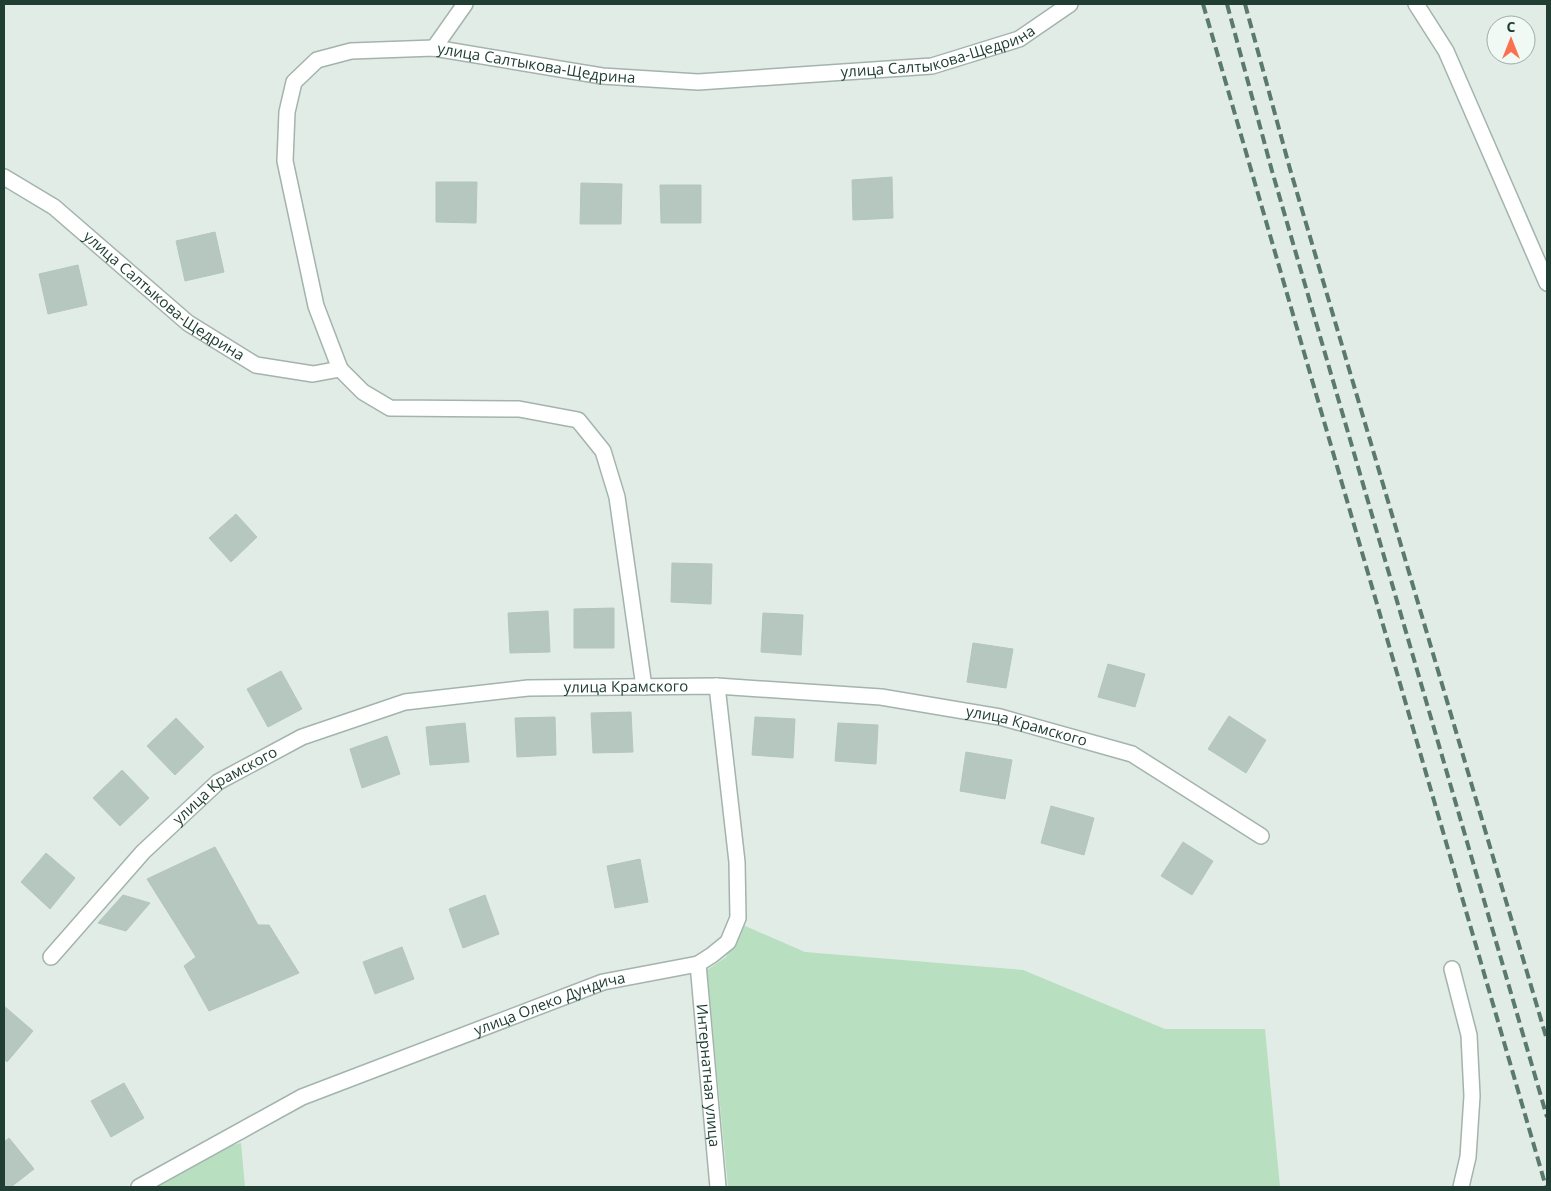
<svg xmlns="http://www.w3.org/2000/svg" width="1551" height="1191" font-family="'Open Sans',sans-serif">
  <rect width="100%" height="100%" fill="#e1ece6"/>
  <path fill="#b8dfc0" d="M743 925 805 952 1023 970 1165 1029H1265L1280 1187H728L707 970 726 957Z
    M241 1143 245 1187H145L223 1148Z"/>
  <path fill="#b6c7bf" stroke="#b3c6bd" d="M892 177 893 218 853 220 852 180Z
    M436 182H477L476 223 436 222Z
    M581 183 622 184 621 224H580Z
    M660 185H701V223H661Z
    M215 232 224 272 185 281 176 241Z
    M78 265 87 305 48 314 39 274Z
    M236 514 257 537 231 562 209 538Z
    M672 563 712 564 711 604 671 602Z
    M614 608V648H574V609Z
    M548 611 550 652 510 653 508 613Z
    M763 613 803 615 801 655 761 652Z
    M973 643 1013 649 1006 688 967 682Z
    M1108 664 1145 674 1135 707 1098 697Z
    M281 671 302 709 268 727 247 689Z
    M631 712 633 752 593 753 591 713Z
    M1229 716 1266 740 1246 773 1208 749Z
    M555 717 556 755 517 757 515 718Z
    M755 717 795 719 793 758 752 755Z
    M176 718 204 747 175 775 147 746Z
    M465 723 469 762 430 765 426 727Z
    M838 723 878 725 876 764 835 761Z
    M387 736 400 774 362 788 350 749Z
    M966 752 1012 760 1005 799 960 791Z
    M122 770 149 798 120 826 93 798Z
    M1051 806 1094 818 1084 855 1041 843Z
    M1183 842 1213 861 1192 895 1161 876Z
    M215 847 258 925H269L299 973 209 1011 184 966 196 957 147 879Z
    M46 853 75 878 50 909 21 882Z
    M640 859 648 902 615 908 607 866Z
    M123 895 150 903 126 931 98 923Z
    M485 895 499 934 463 948 449 909Z
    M402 947 414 979 375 994 363 962Z
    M4 1006 33 1031 7 1062 4 1059Z
    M124 1083 144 1118 111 1137 91 1101Z
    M9 1138 34 1169 11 1187H4V1142Z"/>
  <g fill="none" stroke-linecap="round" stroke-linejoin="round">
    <defs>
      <g id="minor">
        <path d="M1416 4 1446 51 1547 283"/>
        <path d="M434 48 465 4"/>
        <path id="s1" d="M4 177 54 207 188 323 256 365 313 374 340 369"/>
        <path id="s2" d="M644 687 617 497 603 451 578 420 519 409 390 408 363 392 340 369 316 306 285 161 287 112 294 82 317 60 351 51 434 48 602 76 698 82 932 66 1019 39 1070 4"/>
        <path id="s3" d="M51 957 143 852 218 782 302 737 405 702 528 688 717 686 881 697 1000 717 1132 754 1261 836"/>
        <path id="s4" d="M698 964 718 1187"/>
        <path d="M1452 969 1469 1035 1472 1096 1468 1157 1461 1187"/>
        <path id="s5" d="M139 1187 302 1097 603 982 698 964 712 955 728 942 738 918 737 862 717 686"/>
      </g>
    </defs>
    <use href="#minor" stroke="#a3b4ad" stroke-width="18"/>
    <use href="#minor" stroke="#fff" stroke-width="15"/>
    <path stroke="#5a7a6f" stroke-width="4" stroke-dasharray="10 5" stroke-linecap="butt" d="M1203 4 1546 1187
      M1227 4 1272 171 1547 1117
      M1245 4 1290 169 1547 1040"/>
  </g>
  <g text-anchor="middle" stroke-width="4" stroke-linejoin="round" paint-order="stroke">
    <g font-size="15" fill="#203e34" stroke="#f1f9f5">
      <text dy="5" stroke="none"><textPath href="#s2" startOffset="1488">улица Салтыкова-Щедрина</textPath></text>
      <text dy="5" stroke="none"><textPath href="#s2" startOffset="1082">улица Салтыкова-Щедрина</textPath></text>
      <text dy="5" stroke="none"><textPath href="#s1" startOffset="200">улица Салтыкова-Щедрина</textPath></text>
      <text dy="5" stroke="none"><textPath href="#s3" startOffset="668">улица Крамского</textPath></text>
      <text dy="5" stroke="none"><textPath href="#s3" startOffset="1072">улица Крамского</textPath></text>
      <text dy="5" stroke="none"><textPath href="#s3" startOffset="246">улица Крамского</textPath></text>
      <text dy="5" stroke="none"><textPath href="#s5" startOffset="451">улица Олеко Дундича</textPath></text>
      <text dy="5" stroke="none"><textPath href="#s4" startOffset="112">Интернатная улица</textPath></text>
    </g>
  </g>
  <rect width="1551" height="1191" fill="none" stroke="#203e34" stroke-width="10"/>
  <g transform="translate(1511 40)"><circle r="24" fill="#f1f9f5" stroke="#9daea8"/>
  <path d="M0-4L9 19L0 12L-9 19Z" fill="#fa7151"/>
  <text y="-8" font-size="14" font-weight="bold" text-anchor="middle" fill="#203e34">С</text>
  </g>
</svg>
